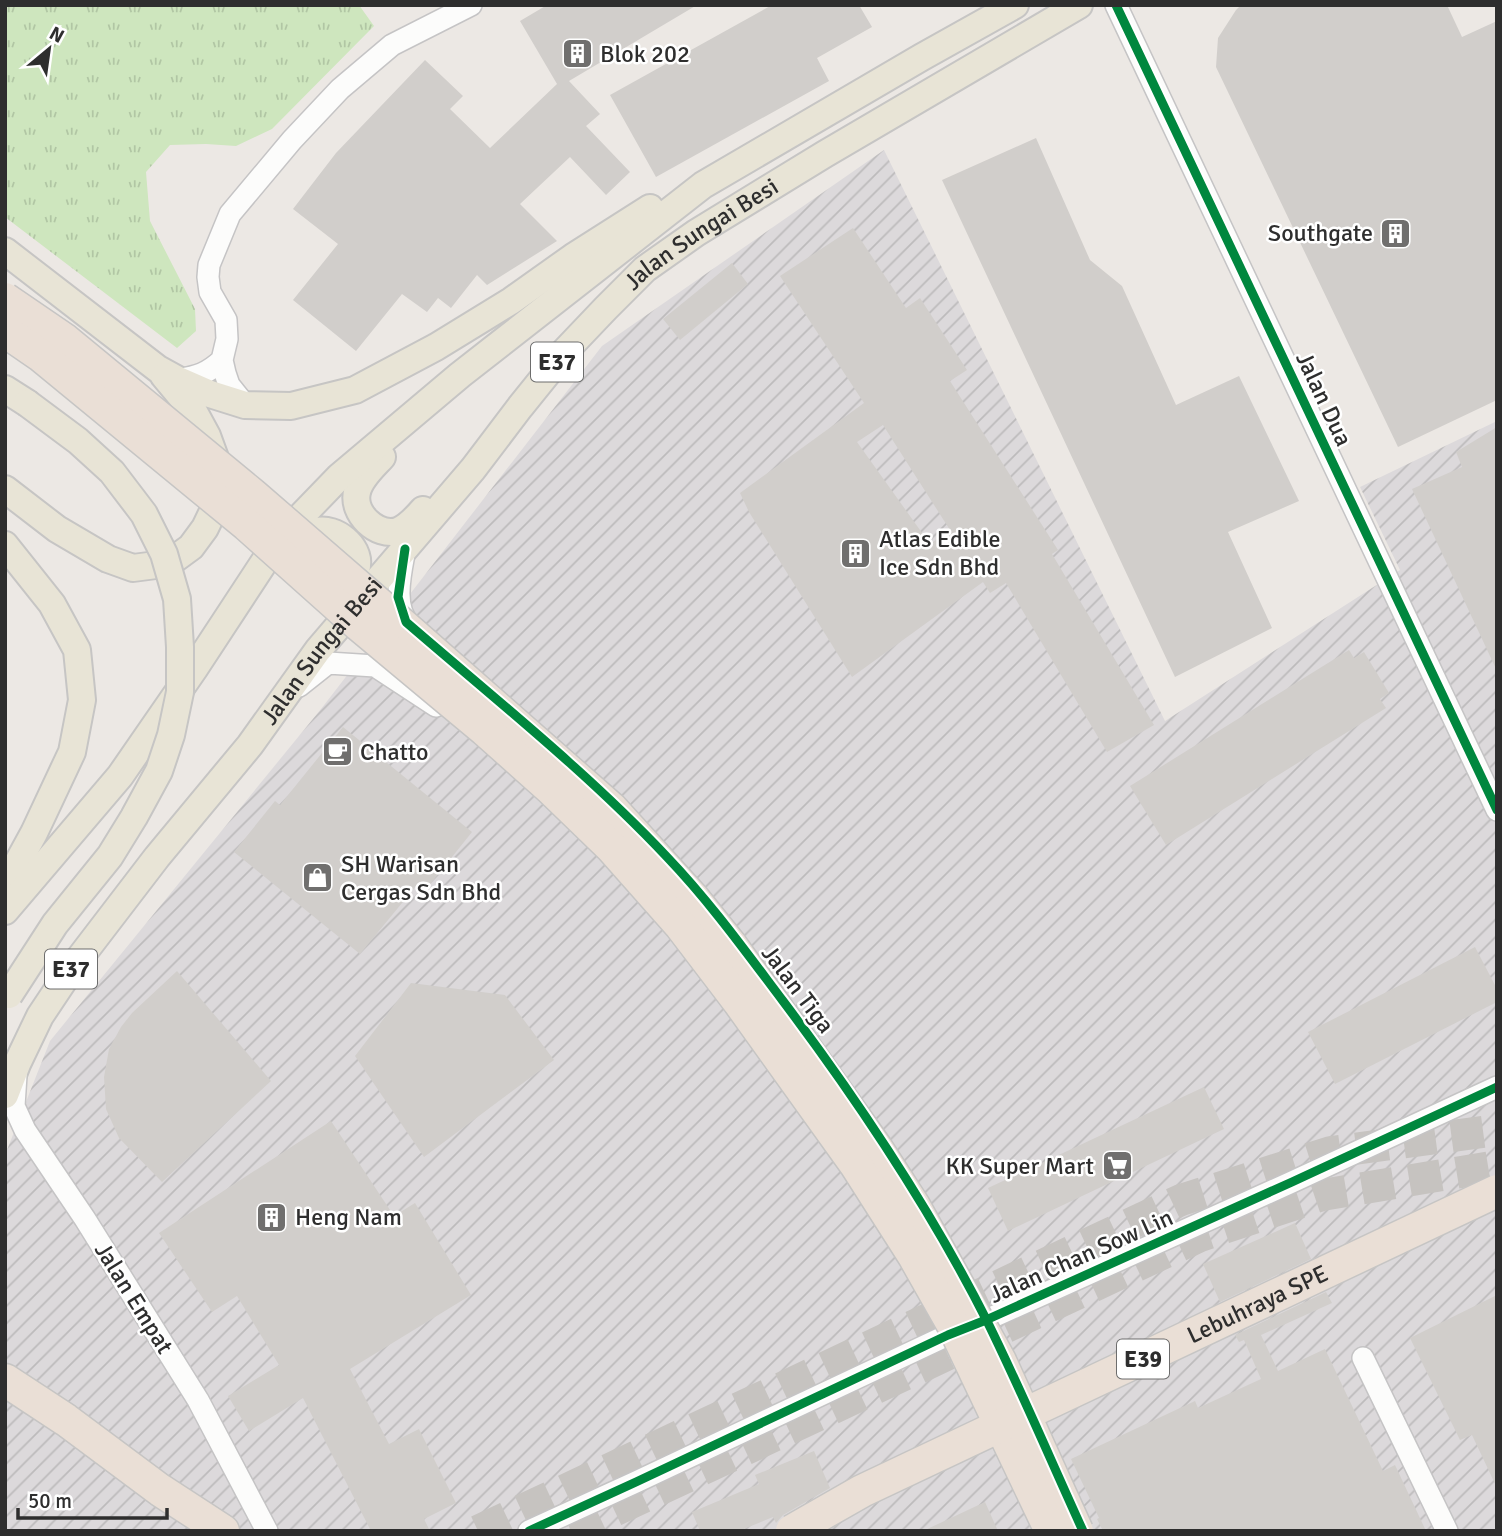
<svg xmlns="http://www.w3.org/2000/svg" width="1502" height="1536" font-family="Signika,sans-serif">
  <defs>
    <pattern id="industrial-furrows" width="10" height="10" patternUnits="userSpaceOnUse" patternTransform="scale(1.75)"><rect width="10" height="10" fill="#dcd9db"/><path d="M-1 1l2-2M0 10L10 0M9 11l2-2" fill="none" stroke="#bdbbbc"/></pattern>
    <pattern id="grass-tufts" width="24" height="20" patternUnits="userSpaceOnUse" patternTransform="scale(1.75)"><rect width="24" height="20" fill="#cee6be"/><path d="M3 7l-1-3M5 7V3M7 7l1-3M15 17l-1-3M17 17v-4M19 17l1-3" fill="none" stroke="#b1c6a4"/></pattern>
  </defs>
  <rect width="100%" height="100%" fill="#ece8e4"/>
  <path fill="url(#industrial-furrows)" d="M884 150 1165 721 1400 570 1360 487 1497 421V1531H5V1155L50 1041 321 709 602 346Z"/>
  <path fill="url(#grass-tufts)" d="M5 5H359L374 26 272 129 236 146 206 144 170 145 146 172 150 221 195 309 196 331 177 348 5 217Z"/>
  <path fill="#d1cecb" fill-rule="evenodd" d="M547 5H697L569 81 600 114 586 126 630 172 606 195 570 157 520 204 557 241 487 285 477 275 451 308 438 298 427 312 402 294 356 351 293 300 338 244 293 209 336 153 425 60 463 96 450 109 490 148 557 84 520 21Z
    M772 5H859L872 27 817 58 829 81 656 177 610 95Z
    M1241 5H1447L1462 37 1497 21V400L1398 447 1216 67 1218 38 1236 10Z
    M1036 138 1090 260 1122 286 1176 405 1239 376 1299 501 1228 532 1272 628 1175 677 942 180Z
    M853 228 906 308 920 298 967 370 950 381 1058 550 1052 554 1154 725 1107 752 1006 583 990 593 983 582 852 677 749 512 740 493 864 403 780 276ZM883 425 950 530 930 544 857 442Z
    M732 263 748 284 680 340 663 319Z
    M1497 427V671L1412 489 1462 467 1456 452Z
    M1349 650 1354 658 1364 652 1389 693 1380 699 1386 708 1166 845 1130 786Z
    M343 727 472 832 424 892 416 886 360 954 234 852 275 801 280 805Z
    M1475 947 1497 989V1002L1335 1084 1308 1032Z
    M177 971 271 1081 162 1182 119 1138 106 1109 104 1077 109 1049 121 1027 132 1013Z
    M411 983 505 995 554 1060 424 1157 355 1056Z
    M1204 1087 1224 1129 1008 1231 988 1188Z
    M331 1121 394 1216 415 1203 471 1295 350 1369 389 1444 419 1429 456 1503 424 1519 430 1531H371L303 1398 249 1431 228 1396 279 1365 237 1296 212 1312 159 1233Z
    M1295 1223 1311 1259 1220 1302 1203 1264Z
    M1326 1292 1332 1303 1261 1335 1278 1371 1325 1349 1383 1471 1395 1465 1426 1531H1103L1097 1519 1099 1518 1071 1459 1195 1401 1198 1408 1261 1379 1244 1340 1239 1342 1235 1335Z
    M1497 1295V1488L1472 1435 1460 1440 1410 1338Z
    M814 1451 830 1488 783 1515 776 1523 773 1517 739 1531H700L692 1512 759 1484 755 1475Z
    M985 1502 998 1531H923Z"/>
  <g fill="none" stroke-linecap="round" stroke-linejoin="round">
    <path stroke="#c6c3c0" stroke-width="32" stroke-dasharray="32 16" stroke-linecap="butt" d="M478 1531 1181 1200 1331 1152 1497 1130
      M571 1531 1200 1236 1322 1195 1497 1166"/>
    <defs>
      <path id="minor" d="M1116 5 1497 810
        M178 380C198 376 207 374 222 360
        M245 405 229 385 225 373 222 360 227 339 226 320 210 292 208 277 209 265 230 214 292 140 340 89 392 45 471 5
        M405 549C401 571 391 609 411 626
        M299 686 328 663 375 666 436 706
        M16 1075 14 1106 25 1130 85 1219 198 1400 267 1531
        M1363 1358 1447 1531
        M529 1531 636 1482 948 1335 986 1320 1292 1182 1497 1087"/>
      <g id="major">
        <path d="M5 251 158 369 178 380 210 394 245 405 291 406 355 390 436 347 511 301 573 257 650 208"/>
        <path d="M5 389 27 403"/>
        <path d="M382 457C373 467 360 478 357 492 352 513 376 537 398 531 408 527 416 518 423 510"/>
        <path d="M5 489 57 529 108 559 133 568 156 565 176 558 191 547 205 528 216 505 219 479 215 458 207 436 194 412 164 376"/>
        <path d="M5 545 52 604 77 650 82 700 72 752 34 833 5 886"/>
        <path d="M292 551C299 544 306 534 317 531 335 527 360 546 357 566 355 576 345 586 340 594"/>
        <path d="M5 911 120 776 194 669 280 538 339 477 460 375 703 185 922 57 1015 5"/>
        <path id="s1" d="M5 1095 17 1064 40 1016 72 968 157 857 250 745 318 650 473 469 520 407 566 350 606 308 645 269 696 233 825 154 1079 5"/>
      </g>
      <path id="highway" d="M5 1380 66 1420 160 1490 223 1531"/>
    </defs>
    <use href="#minor" stroke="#c5c4c5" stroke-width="24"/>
    <use href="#major" stroke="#c6c5c4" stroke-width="30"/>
    <use href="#highway" stroke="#c6c5c4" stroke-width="35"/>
    <use href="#minor" stroke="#fcfcfb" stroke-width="21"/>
    <use href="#major" stroke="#e8e4d6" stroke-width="26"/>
    <use href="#highway" stroke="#eadfd6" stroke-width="32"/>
    <defs>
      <path id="major-bridge" d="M9 995 55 924 110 856 134 817 159 771 171 735 180 692V647L177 599 164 554 144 514 112 472 78 441 27 403"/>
      <g id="highway-bridge">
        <path d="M5 299 65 340 253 495 388 612 612 809 693 898 730 944 801 1042 877 1149 914 1206 1000 1361 1077 1531"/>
        <path d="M5 331 40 355 247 525 359 625 485 730 550 788 611 847 681 926 739 1002 856 1165 914 1256 953 1325 1051 1531"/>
        <path id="s2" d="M792 1531 862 1491 1497 1191"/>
      </g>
    </defs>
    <use href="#major-bridge" stroke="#c6c5c4" stroke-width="30" stroke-linecap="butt"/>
    <use href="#highway-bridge" stroke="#c6c5c4" stroke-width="35" stroke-linecap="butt"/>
    <use href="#major-bridge" stroke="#e8e4d6" stroke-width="26"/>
    <use href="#highway-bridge" stroke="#eadfd6" stroke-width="32"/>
    <defs>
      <path id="cycleway" d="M1116 5 1497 810
        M405 549 398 597 406 622C495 699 587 772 667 857 710 902 746 952 783 1001 859 1102 930 1208 987 1321 1021 1390 1051 1461 1083 1531
        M529 1531 636 1482 948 1335 986 1320 1292 1182 1497 1087"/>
    </defs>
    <use href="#cycleway" stroke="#fff" stroke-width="13"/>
    <use href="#cycleway" stroke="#00873e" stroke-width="9"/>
  </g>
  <defs>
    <symbol id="building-square" viewBox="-11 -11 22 22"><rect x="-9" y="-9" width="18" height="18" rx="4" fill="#706f6e" stroke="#fff"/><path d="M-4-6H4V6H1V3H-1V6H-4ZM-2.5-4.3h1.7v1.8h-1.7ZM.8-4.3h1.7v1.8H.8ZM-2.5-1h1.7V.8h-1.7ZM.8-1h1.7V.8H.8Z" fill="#fff"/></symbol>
    <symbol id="cafe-square" viewBox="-11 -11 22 22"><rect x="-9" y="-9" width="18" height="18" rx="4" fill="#706f6e" stroke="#fff"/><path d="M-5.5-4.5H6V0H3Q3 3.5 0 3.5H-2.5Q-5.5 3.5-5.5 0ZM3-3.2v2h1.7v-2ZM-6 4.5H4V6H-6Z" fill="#fff"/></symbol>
    <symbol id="shop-square" viewBox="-11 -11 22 22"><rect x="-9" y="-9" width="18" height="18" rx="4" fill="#706f6e" stroke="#fff"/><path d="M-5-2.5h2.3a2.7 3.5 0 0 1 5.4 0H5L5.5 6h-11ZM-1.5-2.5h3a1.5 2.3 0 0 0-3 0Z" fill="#fff"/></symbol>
    <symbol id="supermarket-square" viewBox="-11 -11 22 22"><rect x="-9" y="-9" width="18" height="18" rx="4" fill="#706f6e" stroke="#fff"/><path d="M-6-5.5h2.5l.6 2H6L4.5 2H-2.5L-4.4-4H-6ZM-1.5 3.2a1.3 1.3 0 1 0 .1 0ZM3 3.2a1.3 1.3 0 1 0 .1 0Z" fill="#fff"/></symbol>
  </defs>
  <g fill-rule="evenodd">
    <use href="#building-square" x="560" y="36" width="35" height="35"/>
    <use href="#building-square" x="1378" y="216" width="35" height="35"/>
    <use href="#building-square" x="838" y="536" width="35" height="35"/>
    <use href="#cafe-square" x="320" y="734" width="35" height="35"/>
    <use href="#shop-square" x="300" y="860" width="35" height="35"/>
    <use href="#supermarket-square" x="1100" y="1148" width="35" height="35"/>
    <use href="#building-square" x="254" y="1200" width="35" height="35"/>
  </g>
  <g text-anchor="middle" stroke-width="5" stroke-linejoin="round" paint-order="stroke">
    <g fill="#fff" stroke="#6d6d6d" stroke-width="2">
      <rect x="531" y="342.5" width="52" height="39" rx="5"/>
      <rect x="45" y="949.5" width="52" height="39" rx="5"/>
      <rect x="1117" y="1339.5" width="52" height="39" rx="5"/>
    </g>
    <g font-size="23" font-weight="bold" fill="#2e2e2e">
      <text x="557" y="370">E37</text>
      <text x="71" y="977">E37</text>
      <text x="1143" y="1367">E39</text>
    </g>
    <g font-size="24" fill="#2e2e2e" stroke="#fff" text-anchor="start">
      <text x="600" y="62">Blok 202</text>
      <text x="1373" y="241" text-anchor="end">Southgate</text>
      <text x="879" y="547">Atlas Edible<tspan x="879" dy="28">Ice Sdn Bhd</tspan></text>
      <text x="360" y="760">Chatto</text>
      <text x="341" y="872">SH Warisan<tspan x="341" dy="28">Cergas Sdn Bhd</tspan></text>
      <text x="1094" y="1174" text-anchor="end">KK Super Mart</text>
      <text x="295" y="1225">Heng Nam</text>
    </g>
    <g font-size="24" fill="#2e2e2e" stroke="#fff">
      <text dy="8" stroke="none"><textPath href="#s1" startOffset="1115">Jalan Sungai Besi</textPath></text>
      <text transform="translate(1324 399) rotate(65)" y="8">Jalan Dua</text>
      <text dy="8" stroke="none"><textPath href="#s1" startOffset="548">Jalan Sungai Besi</textPath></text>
      <text transform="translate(798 989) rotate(53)" y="8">Jalan Tiga</text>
      <text transform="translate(1081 1256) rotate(-24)" y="8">Jalan Chan Sow Lin</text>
      <text transform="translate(134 1298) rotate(58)" y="8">Jalan Empat</text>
      <text dy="8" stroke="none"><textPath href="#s2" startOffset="518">Lebuhraya SPE</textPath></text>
    </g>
  </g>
  <rect width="1502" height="1536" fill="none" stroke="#2e2e2e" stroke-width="14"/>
  <g transform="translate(49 49) rotate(29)" stroke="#ffffff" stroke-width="5" paint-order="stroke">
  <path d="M0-5L12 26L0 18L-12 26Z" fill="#2e2e2e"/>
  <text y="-10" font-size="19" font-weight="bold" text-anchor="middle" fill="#2e2e2e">N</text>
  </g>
  <path d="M18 1508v10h149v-10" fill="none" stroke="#2e2e2e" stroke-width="3.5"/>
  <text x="28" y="1508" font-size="21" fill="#2e2e2e" stroke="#ffffff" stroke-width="5" paint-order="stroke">50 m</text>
</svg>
